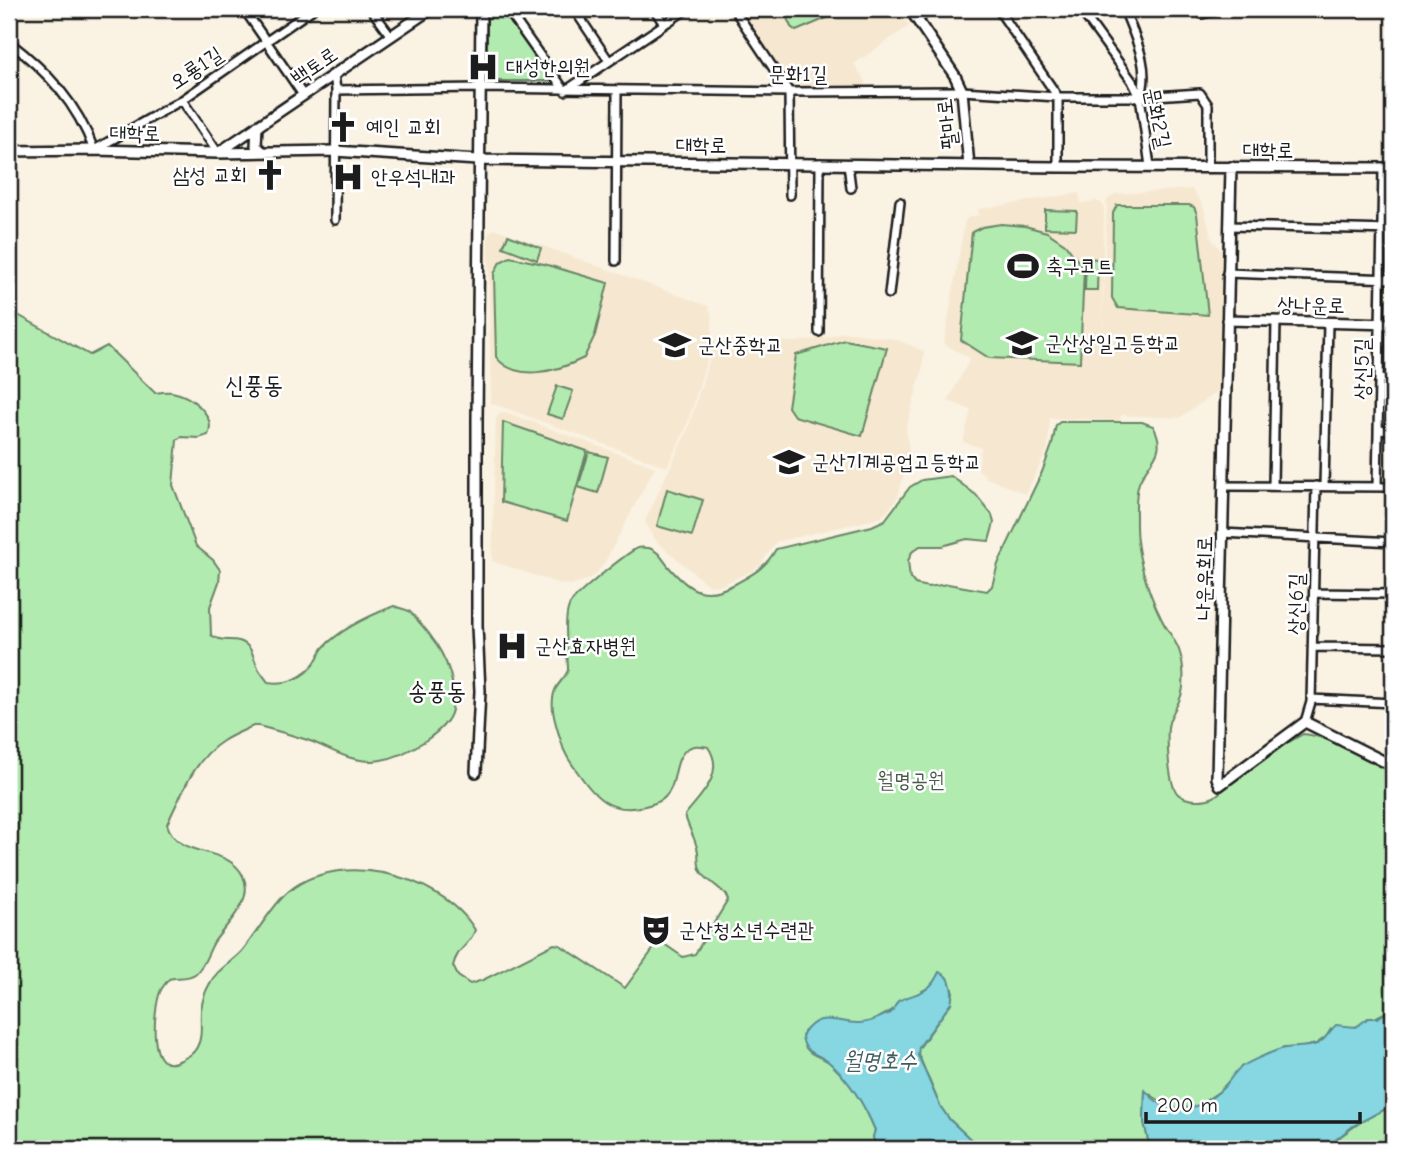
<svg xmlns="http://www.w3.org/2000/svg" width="1402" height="1158" font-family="'Comic Neue','Poor Story',sans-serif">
  <rect width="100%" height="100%" fill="#faf2e3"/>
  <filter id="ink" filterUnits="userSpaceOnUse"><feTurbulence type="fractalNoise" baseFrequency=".0143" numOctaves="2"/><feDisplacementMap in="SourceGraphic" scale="14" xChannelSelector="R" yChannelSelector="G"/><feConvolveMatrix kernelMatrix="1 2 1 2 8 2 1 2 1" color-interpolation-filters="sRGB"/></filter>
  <g filter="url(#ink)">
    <path fill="#f6e8d0" d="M740 9H898L909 26 854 64 866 82 864 87 796 89 791 87Z
      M1192 189 1203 205 1212 240 1223 252 1219 391 1179 418 1122 415 1119 421 1050 418 1048 448 1026 494 987 478 978 469 981 448 963 442 971 410 948 401 970 358 944 344 965 220 969 217 979 215 978 209 1079 193 1081 203 1096 201 1102 203 1104 210 1102 332 1107 200 1115 194Z
      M496 229 708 306 712 316V337L710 350 686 428 667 467 491 403 488 236 490 231Z
      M844 332 895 339 924 351 922 371 906 428 909 452 898 497 886 513 880 518 776 542 760 565 752 571 722 585 709 586 658 543 650 532 645 521 688 429 714 344 732 341 796 342 829 337Z
      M505 412 655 467 605 562 596 574 587 580 571 585 560 584 492 561 496 418 499 413Z"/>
    <path fill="#b2ebaf" stroke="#678466" stroke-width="2" d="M487 9H504L553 81H487Z
      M783 9H848L796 31 791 27Z
      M1117 205H1189L1194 207 1197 214 1208 315 1118 308 1112 298 1113 213Z
      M1045 210 1077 211 1076 229 1045 228Z
      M1001 224 1025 226 1047 232 1065 244 1084 269 1080 362 989 358 961 340 972 232 982 227Z
      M508 235 541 248 537 260 503 247Z
      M510 257 544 264 608 283 595 335 584 358C558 371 516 383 496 357L494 274 500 262Z
      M1086 258 1098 259 1097 290H1085Z
      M9 310 90 355 107 346 155 393C161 392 167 391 172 392 190 395 217 415 208 435L199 438 181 437 177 440 173 485 196 546 213 560 220 570 219 582 210 607 211 635C221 642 228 639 239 641 253 645 253 658 258 668 261 673 265 678 268 682 286 685 305 678 315 662 318 658 320 652 323 648 340 629 371 615 394 606 398 608 405 609 409 611 413 614 416 619 420 623 440 645 459 678 452 710 447 733 402 757 381 760 354 765 334 750 310 741 293 735 276 731 259 726H253C243 731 232 735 223 741 194 759 182 794 167 824 177 860 228 844 243 876 255 901 226 924 214 942 208 952 205 966 195 974 188 979 177 977 169 979 166 983 162 987 160 992 154 1008 146 1079 181 1060 187 1057 194 1054 197 1047 203 1037 200 1022 201 1010 202 1003 205 992 209 985 216 970 231 963 242 951 255 935 266 916 280 900 327 845 442 873 475 930 469 947 458 946 453 966L458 976 470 984 483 980 554 944 560 945 625 988 657 944 661 942 683 957 695 954 728 900C725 889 709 883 702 873 697 866 699 860 698 852 696 839 688 828 685 815 701 795 726 773 708 747 701 746 694 744 687 749 672 760 678 785 665 797 660 803 652 804 645 806 612 814 597 800 579 774 571 763 564 754 561 741 556 725 548 704 556 688 560 681 565 678 568 670 568 654 563 621 569 606 572 597 629 551 638 548 640 547 648 548 649 548 659 551 662 559 668 566 691 593 705 600 737 583 755 573 766 567 776 549L872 526 885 520 910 487 922 480 951 476 976 495 992 515 994 523 989 541 967 539 942 546H920L912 552 908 561 910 578 915 584 928 587 948 584 987 591 992 586 998 564 1042 472 1052 445 1056 425 1060 422H1142L1153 426C1169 453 1147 462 1139 483 1135 494 1136 508 1136 520 1135 552 1147 590 1161 618 1166 629 1175 639 1179 650 1183 661 1184 676 1183 687 1182 703 1170 712 1168 727 1167 740 1168 785 1178 794 1187 802 1205 801 1214 797L1277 749 1303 734C1330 736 1369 758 1393 772V1009C1385 1012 1370 1021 1361 1025 1353 1029 1340 1028 1331 1029L1326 1037 1316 1044 1299 1048H1284L1241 1067 1220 1091 1196 1107 1172 1109 1145 1091 1144 1122 1150 1149H981L950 1120 940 1106 917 1051 951 1003 953 992 949 980C929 983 903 1005 884 1015 875 1019 885 1017 875 1021 849 1031 828 1008 804 1032 804 1038 802 1042 806 1048 812 1057 821 1056 829 1062 851 1077 865 1107 875 1130L873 1137 876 1149H9Z
      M845 340 887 348 862 436 794 416 788 407 796 355Z
      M557 386 573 391 563 419 547 414Z
      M503 422 587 451 567 521 501 502Z
      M589 452 608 457 598 493 578 487Z
      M667 489 703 500 692 536 657 526Z
      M1393 1107V1149H1324C1347 1132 1366 1115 1393 1107Z"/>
    <path fill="#86d7e1" stroke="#5c8c92" stroke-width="2" d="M939 972C951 976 954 992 951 1003L919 1047 918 1055 940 1106 950 1120 981 1149H876L873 1137 875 1130C865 1106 851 1083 832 1065 821 1053 804 1056 802 1036 819 1008 837 1024 859 1023 872 1023 880 1016 891 1013L898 1001C917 992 929 995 939 972Z
      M1393 1009V1107L1381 1111 1353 1126 1324 1149H1150L1144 1122 1145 1090C1169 1120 1199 1111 1223 1088 1229 1082 1234 1072 1241 1067 1249 1062 1275 1050 1285 1048 1296 1046 1306 1048 1317 1044 1326 1040 1329 1031 1336 1025L1356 1027 1368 1018H1377Z"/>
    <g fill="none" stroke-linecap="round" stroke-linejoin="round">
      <defs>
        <path id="minor" d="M244 9 303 95
          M371 9 391 36
          M507 9 565 91 687 9
          M574 9 609 61
          M654 9 664 24
          M734 9 789 92 790 195
          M998 9 1058 97V167
          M1080 9 1132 81 1140 97 1150 166
          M1124 9C1134 35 1152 69 1140 97
          M1193 9 1202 14 1222 9
          M1393 9V11
          M917 19 932 9
          M9 42C47 71 77 103 94 150L182 100 313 9
          M334 74 336 90 479 88 789 92 962 91 1058 97H1140L1200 93 1208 105V166
          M182 100 218 153
          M848 164 851 188
          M335 220 336 90
          M1229 226 1393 230
          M616 261 617 90
          M1227 273 1393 279
          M889 294 900 202
          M819 332 820 163
          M1380 378 1393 379
          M1378 430 1393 431
          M1273 485 1276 321
          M1223 486 1393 487
          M1324 486 1328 323
          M1377 487 1383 168
          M1222 533 1393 542
          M1314 593 1393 594
          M1313 647 1393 648
          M1311 699 1393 703
          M1305 722 1311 702 1316 486"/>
        <path id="tertiary" d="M910 9 955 76 962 91 969 166
          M257 126 256 146 263 152
          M9 151 94 150 218 153 334 151 478 160 1058 167 1393 168
          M218 153 431 9
          M1231 167 1217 778 1220 785 1305 722 1393 766
          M1227 320 1393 324
          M476 772 480 691 477 626V419L481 9"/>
      </defs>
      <use href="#minor" stroke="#1c1c1c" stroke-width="12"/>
      <use href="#tertiary" stroke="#1c1c1c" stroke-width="14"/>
      <use href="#minor" stroke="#fff" stroke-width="7"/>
      <use href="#tertiary" stroke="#fff" stroke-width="9"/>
    </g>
  </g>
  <defs>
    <symbol id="hospital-bare" viewBox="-9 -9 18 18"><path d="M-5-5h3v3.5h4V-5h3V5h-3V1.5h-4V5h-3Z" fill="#1c1c1c" stroke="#fff" stroke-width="2.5" paint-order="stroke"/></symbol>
    <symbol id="church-bare" viewBox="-9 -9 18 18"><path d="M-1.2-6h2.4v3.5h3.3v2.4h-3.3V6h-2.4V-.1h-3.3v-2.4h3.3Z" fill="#1c1c1c" stroke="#fff" stroke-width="2.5" paint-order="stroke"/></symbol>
    <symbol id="stadium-bare" viewBox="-9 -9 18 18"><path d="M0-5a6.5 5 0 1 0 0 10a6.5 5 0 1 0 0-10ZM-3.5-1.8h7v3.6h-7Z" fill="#1c1c1c" stroke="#fff" stroke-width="2.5" paint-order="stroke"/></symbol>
    <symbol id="school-bare" viewBox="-9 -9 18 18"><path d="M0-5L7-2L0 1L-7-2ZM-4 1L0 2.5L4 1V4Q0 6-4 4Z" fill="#1c1c1c" stroke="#fff" stroke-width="2.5" paint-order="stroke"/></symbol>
    <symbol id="theatre-bare" viewBox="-9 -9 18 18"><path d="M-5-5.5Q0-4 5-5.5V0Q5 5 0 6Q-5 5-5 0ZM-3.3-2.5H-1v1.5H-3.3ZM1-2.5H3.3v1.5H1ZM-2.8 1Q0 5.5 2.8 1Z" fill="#1c1c1c" stroke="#fff" stroke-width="2.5" paint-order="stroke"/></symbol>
  </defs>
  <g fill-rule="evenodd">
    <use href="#hospital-bare" x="461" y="45" width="44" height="44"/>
    <use href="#church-bare" x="321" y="105" width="44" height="44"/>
    <use href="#church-bare" x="248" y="153" width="44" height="44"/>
    <use href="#hospital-bare" x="326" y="155" width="44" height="44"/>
    <use href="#stadium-bare" x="1001" y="244" width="44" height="44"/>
    <use href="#school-bare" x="1000" y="321" width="44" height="44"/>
    <use href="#school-bare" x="653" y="323" width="44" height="44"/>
    <use href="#school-bare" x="767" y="440" width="44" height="44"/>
    <use href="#hospital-bare" x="490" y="624" width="44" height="44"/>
    <use href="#theatre-bare" x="634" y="908" width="44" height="44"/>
  </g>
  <g text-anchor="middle" stroke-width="5" stroke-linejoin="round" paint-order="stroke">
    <g font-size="21" fill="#1c1c1c" stroke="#fff">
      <text transform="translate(314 66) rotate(-34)" y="7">백토로</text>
      <text transform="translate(196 68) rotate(-34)" y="7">오룡1길</text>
      <text x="798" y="81">문화1길</text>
      <text transform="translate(1158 118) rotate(78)" y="7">문화2길</text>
      <text transform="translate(947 124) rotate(-97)" y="7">팔마로</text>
      <text transform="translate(135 133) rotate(1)" y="7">대학로</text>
      <text x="701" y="152">대학로</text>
      <text x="1268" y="157">대학로</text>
      <text transform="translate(1311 305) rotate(1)" y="7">상나운로</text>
      <text transform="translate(1362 369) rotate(-90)" y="7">상신5길</text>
      <text transform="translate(1204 578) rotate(-89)" y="7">나운우회로</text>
      <text transform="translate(1296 604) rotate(-89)" y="7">상신6길</text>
    </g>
    <g font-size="21" fill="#1c1c1c" stroke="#fff" text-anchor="start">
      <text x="506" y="74">대성한의원</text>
      <text x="366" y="134">예인 교회</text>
      <text x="247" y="182" text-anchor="end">삼성 교회</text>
      <text x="371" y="184">안우석내과</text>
      <text x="1046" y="273">축구코트</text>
      <text x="1045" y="350">군산상일고등학교</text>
      <text x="698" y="352">군산중학교</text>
      <text x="812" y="469">군산기계공업고등학교</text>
      <text x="535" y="653">군산효자병원</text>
      <text x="679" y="937">군산청소년수련관</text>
    </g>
    <g font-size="21" fill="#495a48" stroke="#fff">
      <text x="911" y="787">월명공원</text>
    </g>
    <g font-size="23" font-style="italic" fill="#415d61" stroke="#fff">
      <text x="880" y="1068">월명호수</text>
    </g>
    <g font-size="24" fill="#1c1c1c" stroke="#fff">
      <text x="254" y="393">신풍동</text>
      <text x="437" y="699">송풍동</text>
    </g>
  </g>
  <rect width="1402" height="1158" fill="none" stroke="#fff" stroke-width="35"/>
  <rect x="18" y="18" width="1367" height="1123" fill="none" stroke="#1c1c1c" stroke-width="2.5" filter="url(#ink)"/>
  <path d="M1146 1112v10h214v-10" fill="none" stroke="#1c1c1c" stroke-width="3.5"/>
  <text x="1157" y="1112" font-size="21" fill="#1c1c1c" stroke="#ffffff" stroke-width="5" paint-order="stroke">200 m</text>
</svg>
